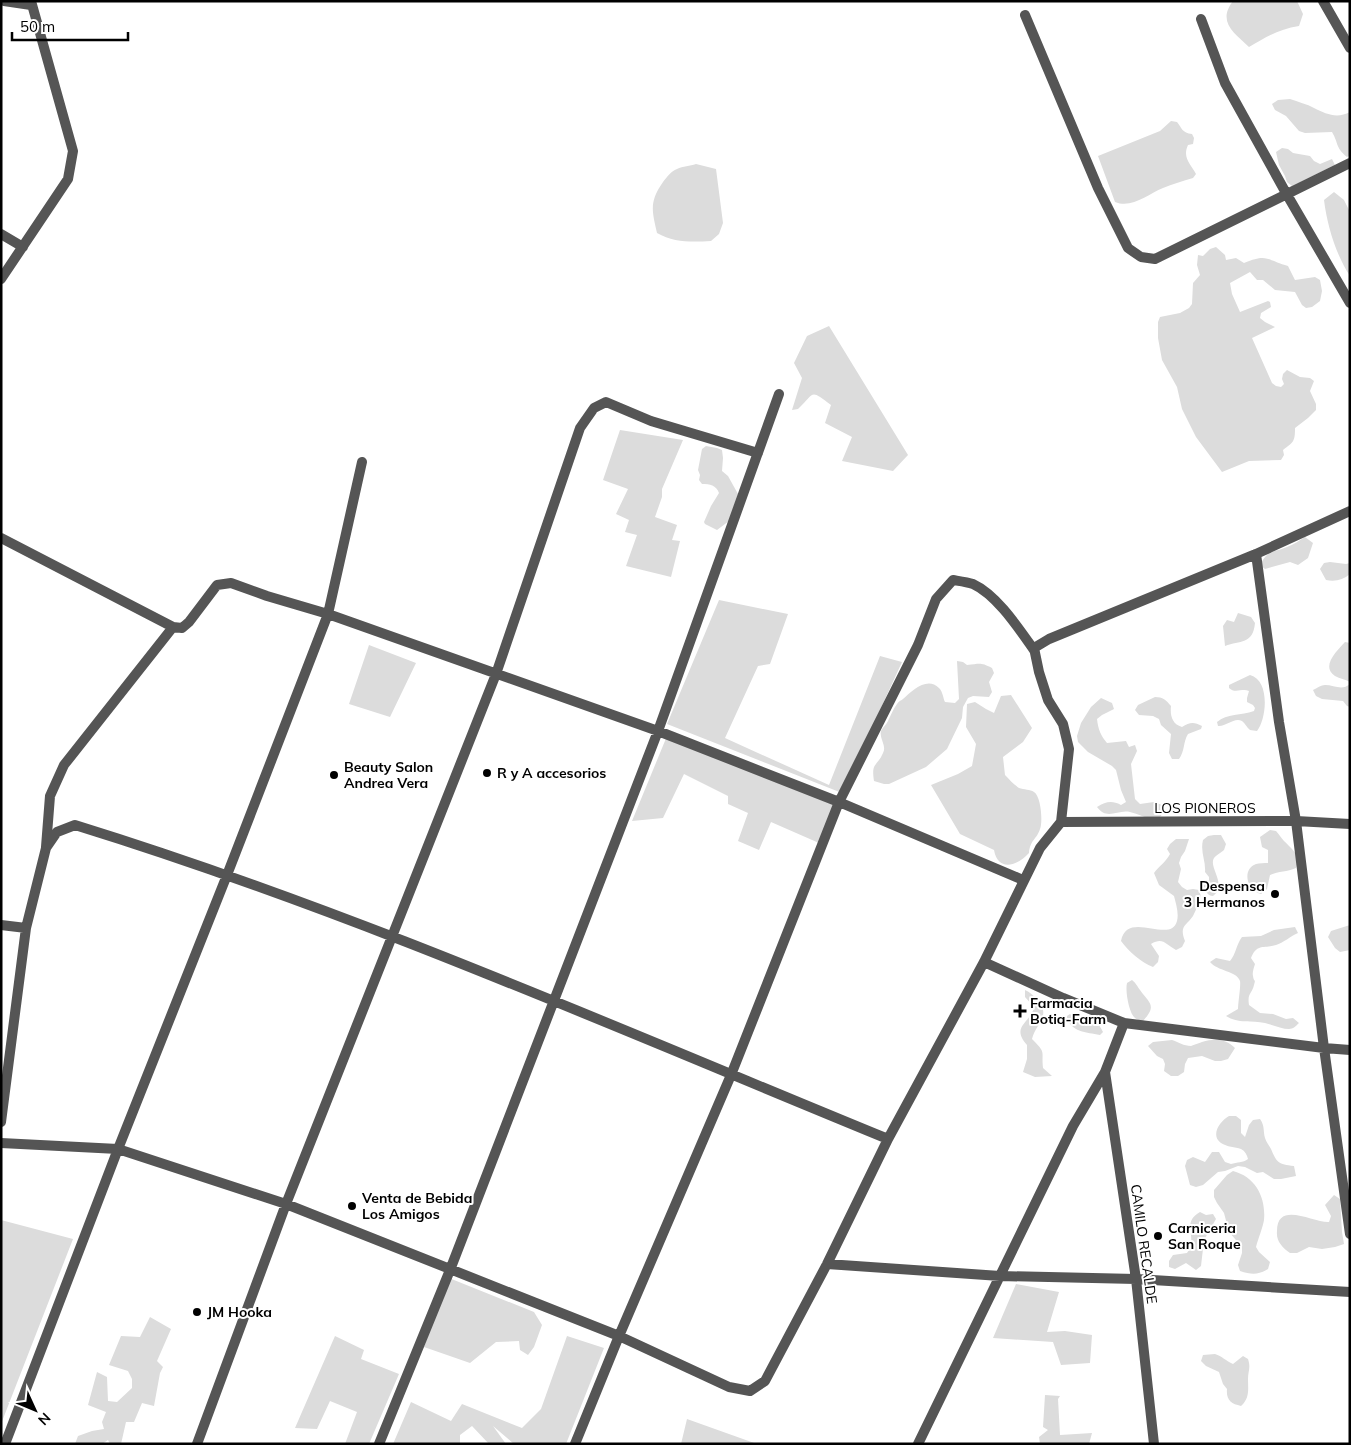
<svg xmlns="http://www.w3.org/2000/svg" width="1351" height="1445" font-family="Mulish,sans-serif">
  <rect width="100%" height="100%" fill="#fff"/>
  <path fill="#dcdcdc" d="M1233 1H1297L1303 14 1299 26C1279 29 1266 37 1249 47 1234 33 1217 22 1233 1Z
    M1290 99C1298 102 1307 104 1314 108 1326 114 1337 119 1350 112V155L1347 157C1335 147 1339 144 1332 132L1305 133 1299 131 1286 116 1275 110 1272 104 1278 100Z
    M1171 121 1177 122C1182 128 1182 133 1192 134L1194 138 1193 144 1188 145C1182 158 1191 164 1196 174L1193 178C1183 181 1172 184 1163 188 1148 194 1132 209 1115 202L1098 156 1160 131Z
    M1282 148 1288 149 1293 153 1310 156 1314 161 1320 164 1332 159 1335 165 1292 186 1287 182 1285 176 1279 165 1276 152Z
    M696 164 716 169 723 223 719 234 711 241C693 242 674 243 657 233 652 211 649 202 663 182 667 177 671 171 677 169 683 166 690 166 696 164Z
    M1334 192 1344 200 1350 212V276C1336 255 1327 225 1324 200Z
    M1216 247 1225 255 1226 260 1236 258 1244 263C1268 253 1266 260 1288 266L1295 280 1315 277 1320 280 1322 291 1320 301 1312 307 1306 308 1302 305 1295 292 1275 290 1263 280H1257L1250 272 1230 283 1232 294 1240 312 1268 301 1270 302 1271 307 1261 313 1260 318 1265 322 1275 327 1252 338 1272 383 1276 386 1281 387 1284 384 1282 379 1283 374 1287 370 1300 377 1310 378 1314 381 1310 391 1316 404V410L1308 418 1295 428C1295 441 1294 442 1283 450L1284 455 1281 460 1249 461 1222 472 1196 437 1182 409 1177 387 1162 360 1158 338V322L1160 317 1180 313 1189 308 1192 304 1193 283 1200 275 1197 265 1198 255 1203 256 1210 249Z
    M829 326 908 455 893 471 842 461 852 437 825 423 831 405C809 388 815 393 798 409L792 410 802 378 794 363 807 336Z
    M620 430 683 440 662 489V497L655 517 677 525 672 540 680 541 671 577 626 566 637 535 625 532 629 520 616 514 628 489 603 480Z
    M706 446 717 448 722 450 723 458 722 471 728 476 738 494 729 521 717 530 705 524 704 522 711 506 719 493C716 485 710 484 702 484L699 480 700 475 698 470 702 449Z
    M1305 537 1313 543 1308 558 1298 565 1290 562 1265 569 1260 565C1268 549 1273 553 1287 547 1293 545 1300 540 1305 537Z
    M1330 562 1346 564 1350 563V574C1343 580 1335 582 1326 580L1320 569 1324 563Z
    M719 600 788 614 770 664 758 666 725 738 829 785 880 656 902 662 842 793 667 724Z
    M1238 613 1251 617 1255 623C1253 645 1240 640 1225 646L1223 626 1227 620 1234 622Z
    M1345 642 1350 643V682C1345 679 1340 679 1335 676 1320 666 1338 650 1345 642Z
    M369 645 416 663 390 717 349 704Z
    M957 661 963 662 967 665C980 664 980 662 992 668L994 673 989 682 992 692 989 697 973 696 968 698 963 707 962 718 947 749 926 767 889 784H884L874 781C871 762 877 767 883 753 887 746 879 738 881 731 883 727 886 725 888 721 891 715 893 709 897 704 900 700 899 702 903 699 912 691 927 676 939 688 943 692 943 698 945 702L955 703 959 699Z
    M1250 675C1270 680 1267 718 1257 731L1250 730C1247 728 1245 723 1242 721 1234 717 1226 727 1218 726L1217 722C1227 713 1241 716 1254 711L1255 708 1253 705 1247 702V698L1249 691C1242 688 1235 694 1229 688V685Z
    M1350 684V707L1347 706 1343 701 1322 699 1316 696 1313 690C1317 688 1321 685 1325 685 1334 685 1342 691 1350 684Z
    M1011 695 1032 728 1023 742 1003 757 1005 775C1009 779 1014 785 1019 788 1024 790 1030 789 1034 792 1041 796 1043 822 1040 829 1037 839 1030 840 1029 853 1017 866 998 872 994 850L960 834 931 785 958 774 972 766 976 744 966 727 967 704 975 702 986 709 994 713 1001 696Z
    M1155 697C1163 697 1166 700 1171 706 1170 716 1172 724 1182 727 1190 722 1194 722 1202 726L1201 729 1188 734C1183 742 1185 751 1179 759H1172L1169 753 1171 734 1161 725 1159 719 1153 716 1139 715 1135 710 1138 705Z
    M1101 698 1112 703 1114 709 1102 715 1097 719C1098 729 1101 736 1107 743L1126 741 1129 747 1135 745 1137 751 1131 764 1135 799 1140 804 1154 802 1162 805 1164 812 1160 817 1154 820C1146 818 1138 814 1130 812 1118 809 1107 821 1097 807 1106 802 1111 800 1121 805L1126 802 1121 790 1116 770 1112 766 1088 752 1078 742 1077 736 1081 723 1091 707Z
    M667 736 836 800 819 843 771 822 759 850 738 841 748 813 728 804V796L684 774 663 818 632 821Z
    M1270 830 1276 831C1279 834 1281 838 1284 841 1292 849 1301 855 1296 868 1287 872 1279 871 1270 875L1267 889 1261 894C1246 890 1242 869 1256 864 1259 863 1265 863 1268 863V850L1262 847 1260 837Z
    M1214 835H1221L1226 844 1224 850C1221 853 1216 855 1214 858 1208 867 1228 885 1213 896 1207 896 1205 890 1203 884L1209 880V877L1205 872C1206 861 1200 852 1203 840L1208 836Z
    M1176 839H1189L1185 851 1181 857 1179 863 1181 869 1178 882 1182 887 1187 890 1193 889 1199 890 1201 897C1199 903 1196 910 1193 916 1186 926 1179 926 1185 941L1182 947 1176 950C1165 944 1163 937 1151 944L1159 956 1158 962 1153 967C1141 962 1129 952 1121 941 1127 909 1171 945 1177 921 1179 913 1176 904 1174 896L1159 885 1154 873C1159 866 1166 862 1170 854L1167 849 1170 844Z
    M1350 925V950L1340 952 1335 948 1328 937 1331 931Z
    M1295 927 1298 933C1291 936 1283 943 1276 945 1264 949 1257 943 1251 958L1255 964C1254 967 1252 973 1253 976 1254 983 1256 978 1254 985 1252 994 1247 993 1249 1005L1260 1013 1273 1014 1286 1019 1293 1018 1299 1023C1296 1026 1293 1029 1289 1029 1282 1029 1273 1025 1265 1023 1252 1020 1238 1024 1226 1016L1238 1009C1238 1003 1241 985 1240 981 1237 971 1217 971 1210 962L1216 958 1230 961C1236 954 1236 945 1242 937L1261 936 1274 930Z
    M1132 980C1136 983 1137 986 1140 990 1150 1004 1157 1005 1143 1021 1139 1021 1138 1020 1135 1018 1129 1013 1125 991 1127 983Z
    M1025 990C1030 992 1033 995 1037 1000 1052 1016 1036 1023 1032 1039 1047 1054 1041 1050 1043 1068L1052 1076 1035 1077 1023 1072 1027 1059V1045C1010 1026 1031 1023 1034 1007L1025 997Z
    M1070 1014 1078 1020C1093 1018 1096 1018 1103 1032L1100 1035C1085 1032 1076 1033 1067 1020V1016Z
    M1172 1040C1178 1042 1184 1046 1191 1046 1194 1045 1199 1043 1202 1042 1215 1038 1226 1039 1235 1048L1228 1059 1221 1061H1215L1202 1056 1188 1058 1185 1064 1184 1072 1178 1076H1171L1164 1071 1165 1064 1163 1059 1157 1056 1148 1046 1153 1042Z
    M1229 1116H1236L1241 1120V1133L1245 1137 1249 1125 1253 1120 1260 1119C1265 1126 1263 1131 1265 1138 1266 1142 1269 1145 1271 1149 1277 1163 1278 1164 1294 1166L1296 1176 1281 1179H1274L1263 1172 1257 1173 1245 1167 1238 1166 1225 1171 1218 1172 1203 1185 1196 1187 1190 1185 1185 1166 1187 1160 1193 1157 1205 1162 1212 1152H1219L1225 1162 1231 1164C1237 1162 1243 1163 1248 1159 1247 1155 1245 1151 1241 1149 1235 1147 1227 1147 1221 1143 1210 1135 1220 1121 1229 1116Z
    M1233 1171C1256 1177 1266 1198 1264 1220 1263 1227 1258 1239 1256 1247L1259 1252 1270 1262 1268 1269C1258 1275 1252 1275 1240 1271L1238 1265 1242 1253V1247L1229 1232 1224 1213 1217 1203 1214 1197V1190L1227 1175Z
    M1334 1195 1340 1199 1342 1232 1344 1244 1335 1247 1322 1249 1309 1247 1297 1253H1290C1282 1247 1276 1241 1277 1231 1277 1200 1314 1223 1329 1222L1331 1216 1325 1205Z
    M1200 1212 1206 1215 1213 1214 1216 1219 1204 1240 1201 1266 1196 1270 1186 1263 1175 1269 1169 1267V1261L1173 1255 1187 1253C1199 1238 1180 1223 1200 1212Z
    M1 1220 73 1239 1 1424Z
    M449 1278 534 1312 542 1325 534 1347 528 1355 520 1350 519 1341 496 1342 470 1363 424 1347Z
    M1016 1284 1059 1292 1047 1332 1065 1331 1092 1335 1090 1363 1061 1365 1053 1342 993 1338Z
    M150 1317 171 1329 157 1361 163 1367 160 1373 154 1406 142 1403 134 1422H126L121 1444H110L108 1440 102 1444H75L78 1436 92 1431 104 1429 102 1422 106 1412 88 1405 97 1372 107 1377 108 1401 117 1402 132 1388V1379L128 1371 109 1365 121 1336 140 1337Z
    M335 1336 364 1350 361 1359 399 1374 369 1444H345L357 1412 330 1401 317 1429 295 1428Z
    M567 1336 604 1348 566 1444H514L493 1426 506 1444H489L472 1426 460 1435V1444H393L411 1402 451 1421 462 1404 522 1428 541 1409Z
    M1215 1354C1222 1356 1226 1361 1233 1364L1243 1356 1248 1359C1251 1368 1248 1371 1248 1379 1248 1389 1250 1398 1241 1406 1231 1404 1226 1400 1227 1389L1223 1384 1219 1372 1206 1366 1201 1361 1203 1355Z
    M1045 1395 1060 1396 1058 1399 1060 1435 1092 1433 1089 1444H1040L1039 1437 1048 1430 1043 1427Z
    M687 1419 757 1444H681Z"/>
  <g fill="none" stroke-linecap="round" stroke-linejoin="round">
    <path stroke="#555" stroke-width="10" d="M4 1 31 5
      M1323 1 1350 48
      M1025 15 1098 188 1128 248 1141 257 1155 259 1350 163
      M1201 19 1225 83 1286 193 1350 303
      M1 234 23 247
      M1 279 68 179 73 151 31 1
      M1 538 173 627 182 628 189 622 217 585 231 583 267 596 328 614 658 731 839 802 1023 880
      M1256 554 1279 722 1296 821 1324 1048 1350 1234
      M1061 822 1296 821 1350 824
      M46 847 50 796 64 765 173 627
      M1 925 26 928
      M984 962 1063 998 1124 1023 1324 1048 1350 1050
      M1124 1023 1105 1072 1136 1279 1154 1444
      M1 1122 26 928 46 848 57 832 75 825C353 911 619 1029 888 1139
      M1 1143 118 1149 286 1204 619 1336 729 1387 750 1391 765 1381 827 1264 888 1139 984 962 1040 848 1061 822 1069 749 1063 724 1048 700 1039 672 1034 648 1049 639 1256 554 1350 511
      M827 1264 1000 1276 1136 1279 1350 1292
      M5 1444 118 1149 227 875 328 614 362 462
      M197 1444 286 1204 496 674 580 428 594 408 606 402 651 421 758 453
      M379 1444 450 1270 658 731 779 394
      M575 1444 619 1336 731 1075 839 802 918 645 936 599 953 580C959 581 967 582 973 584 997 595 1019 629 1034 650
      M918 1444 1073 1126 1105 1072"/>
  </g>
  <g fill="#000" stroke="#fff" stroke-width="2">
    <circle cx="487" cy="773" r="5"/>
    <circle cx="334" cy="775" r="5"/>
    <circle cx="1275" cy="894" r="5"/>
    <path d="M1017.5 1003.5h5v5h5v5h-5v5h-5v-5h-5v-5h5z"/>
    <circle cx="352" cy="1206" r="5"/>
    <circle cx="1158" cy="1236" r="5"/>
    <circle cx="197" cy="1312" r="5"/>
  </g>
  <g text-anchor="middle" stroke-width="4" stroke-linejoin="round" paint-order="stroke">
    <g font-size="14" font-weight="bold" fill="#000" stroke="#fff" text-anchor="start">
      <text x="344" y="772">Beauty Salon<tspan x="344" dy="16">Andrea Vera</tspan></text>
      <text x="497" y="778">R y A accesorios</text>
      <text x="1265" y="891" text-anchor="end">Despensa<tspan x="1265" dy="16">3 Hermanos</tspan></text>
      <text x="1030" y="1008">Farmacia<tspan x="1030" dy="16">Botiq-Farm</tspan></text>
      <text x="362" y="1203">Venta de Bebida<tspan x="362" dy="16">Los Amigos</tspan></text>
      <text x="1168" y="1233">Carniceria<tspan x="1168" dy="16">San Roque</tspan></text>
      <text x="207" y="1317">JM Hooka</text>
    </g>
    <g font-size="14" fill="#000" stroke="#fff">
      <text x="1205" y="813">LOS PIONEROS</text>
      <text transform="translate(1144 1244) rotate(82)" y="5">CAMILO RECALDE</text>
    </g>
  </g>
  <rect width="1351" height="1445" fill="none" stroke="#000000" stroke-width="5"/>
  <g transform="translate(35 1410) rotate(134)" stroke="#ffffff" stroke-width="4" paint-order="stroke">
  <path d="M0-4L9 19L0 12L-9 19Z" fill="#000000"/>
  <text y="-8" font-size="14" font-weight="bold" text-anchor="middle" fill="#000000">N</text>
  </g>
  <path d="M12 32v8h116v-8" fill="none" stroke="#000000" stroke-width="2.5"/>
  <text x="20" y="32" font-size="15" fill="#000000" stroke="#ffffff" stroke-width="4" paint-order="stroke">50 m</text>
</svg>
